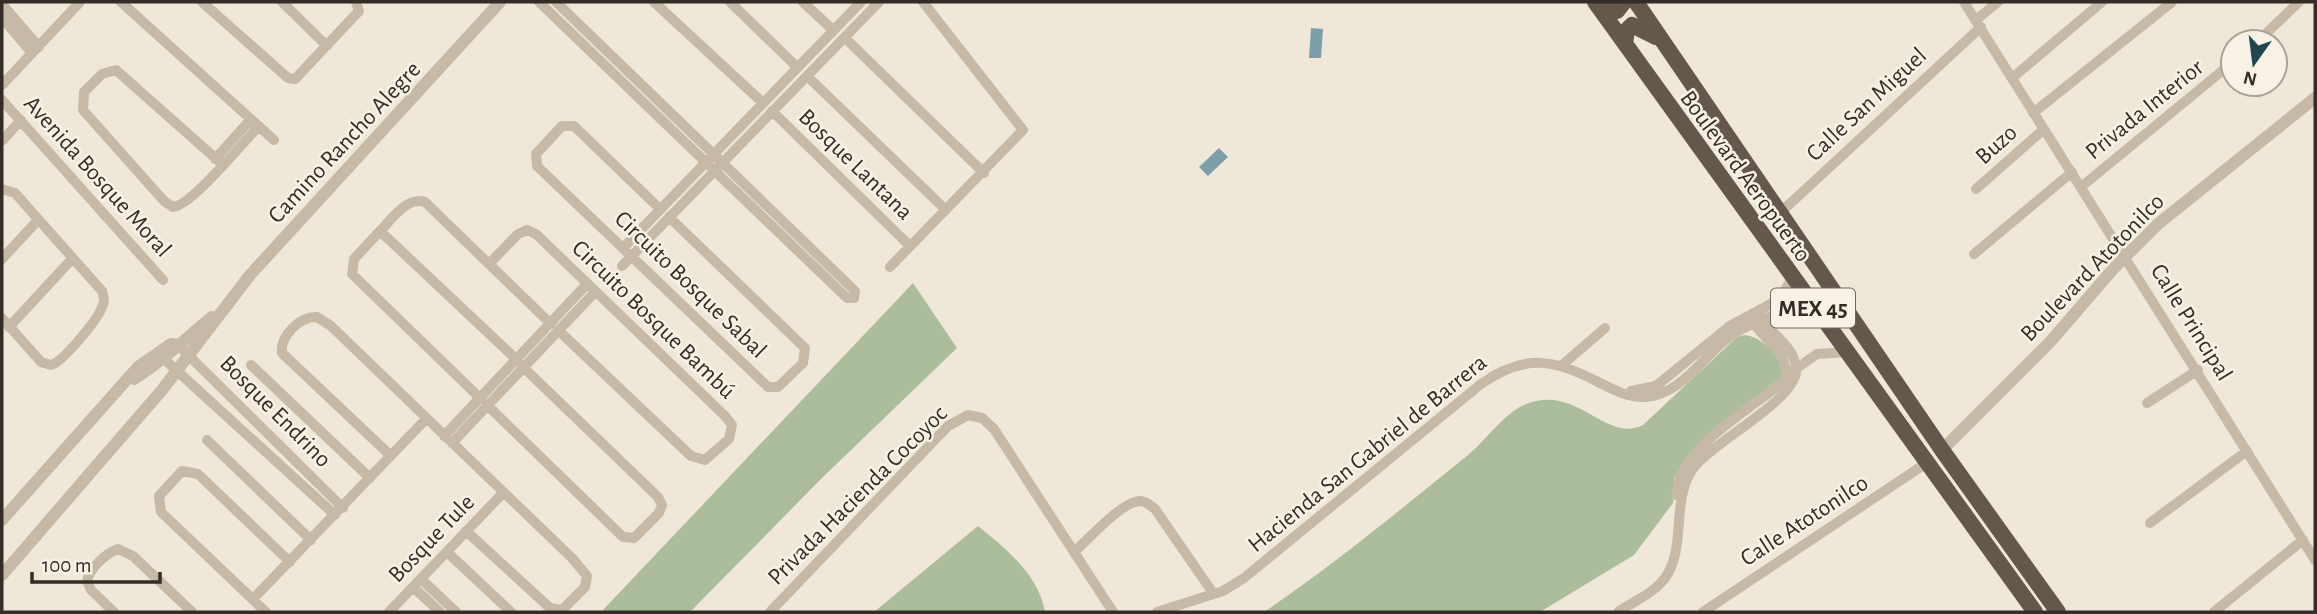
<svg xmlns="http://www.w3.org/2000/svg" width="2317" height="614" font-family="'Alegreya Sans',sans-serif">
  <rect width="100%" height="100%" fill="#efe8d9"/>
  <path fill="#acbd9b" d="M913 283 957 348 822 478 690 612H601Z
    M1744 335C1762 336 1783 358 1783 375L1694 450 1674 479 1673 503 1634 555 1540 612H1264C1335 564 1401 509 1468 455 1484 442 1506 412 1524 405 1577 382 1605 444 1643 425L1736 338Z
    M978 526C1006 548 1039 576 1045 612H874Z"/>
  <path fill="#7ba0aa" d="M1311 28 1323 29 1321 58H1309Z
    M1219 148 1228 157 1208 176 1199 167Z"/>
  <g fill="none" stroke-linecap="round" stroke-linejoin="round">
    <path stroke="#c6baa7" stroke-width="10" d="M121 2 274 140
      M202 2 288 78 295 79 359 11 356 2
      M282 2 327 46
      M539 2 847 298H854L855 291 556 2
      M654 2 762 102
      M730 2 797 67
      M803 2 833 30
      M1964 2 2315 560
      M2 4 39 47
      M2 18 32 53
      M1976 20 1998 2
      M845 38 984 173
      M2257 42 2299 2
      M807 76 946 210
      M2012 78 2102 2
      M2 85 80 2
      M2 100 163 280
      M772 111 910 246
      M2033 113 2172 2
      M2 141 21 120
      M215 159 251 119
      M222 164 116 70 102 74 84 92 83 110 164 201 173 207C191 206 243 142 259 126
      M2081 187 2233 62
      M2 189 15 193 102 291C104 297 105 301 102 307 98 319 63 362 51 365L41 362 2 318
      M1976 189 2043 130
      M660 209 574 126H562L536 154 537 166 768 387H778L803 363 805 348 669 217
      M1781 212 1981 27
      M380 231C392 219 407 196 425 202L551 324
      M623 248 861 2
      M1974 254 2072 172
      M2 259 38 220
      M489 264 518 234 527 230 536 234 725 416 732 425 729 439 705 460 691 456 559 331
      M622 266 879 2
      M890 267 1023 130 923 2
      M9 327 72 259
      M178 345 343 508
      M164 359 335 515
      M251 365 370 478
      M1561 366 1605 328
      M1794 370 1817 354 1848 352
      M1631 391 1656 386 1730 326 1780 299 1792 278
      M481 399 352 274 354 259 380 231 518 361
      M2147 403 2198 370
      M488 406 623 537 634 538 659 513 662 505 658 497 524 368
      M444 436 587 284
      M207 440 311 540
      M452 443 595 292
      M391 456 282 353C280 336 300 316 317 317L331 326 572 558 587 576 585 587 562 610 550 608 466 531
      M1676 495C1681 454 1725 426 1755 403 1767 394 1780 387 1787 373L1782 356 1752 322
      M2150 523 2247 451
      M1075 551C1089 539 1117 507 1135 502 1143 499 1149 504 1155 509L1213 593
      M447 552 511 612
      M421 579 456 612
      M413 587 440 612
      M253 599 426 419
      M114 612 91 590 87 581C90 568 105 554 118 549L133 556 192 612
      M266 612 161 512 159 496 182 471 198 474 290 562
      M389 612 503 493
      M770 612 948 426 968 415 982 418 994 429 1113 612
      M1157 612 1223 591 1244 578 1481 384C1525 353 1555 359 1600 383 1614 390 1629 398 1645 397 1685 395 1708 347 1740 330 1761 319 1786 310 1809 302
      M1618 612C1634 601 1653 594 1665 578 1688 546 1669 496 1696 465 1718 439 1793 401 1796 372 1799 349 1766 328 1753 313
      M1703 612 1928 462
      M2214 612 2303 540"/>
    <path stroke="#c6baa7" stroke-width="12" d="M134 379C163 361 186 338 212 317
      M1942 450 2050 342 2114 268 2158 224 2315 98
      M2 520 138 367 171 344 178 345
      M2 575 162 390 250 275 500 2"/>
    <path stroke="#64574c" stroke-width="16" d="M1595 2 2035 612
      M1599 2 1617 11 1624 2
      M1636 2 1942 450 2058 612
      M1625 44 1627 30 1632 25 1656 37"/>
  </g>
  <g text-anchor="middle" stroke-width="5" stroke-linejoin="round" paint-order="stroke">
    <rect fill="#f7f2e5" stroke="#6e6760" stroke-width="2" x="1771" y="288.5" width="84" height="39" rx="5"/>
    <g font-size="23" font-weight="bold" fill="#332c27">
      <text x="1813" y="316">MEX 45</text>
    </g>
    <g font-size="24" fill="#332c27" stroke="#f7f2e5">
      <text transform="translate(1866 104) rotate(-43)" y="8">Calle San Miguel</text>
      <text transform="translate(2144 109) rotate(-39)" y="8">Privada Interior</text>
      <text transform="translate(344 142) rotate(-47)" y="8">Camino Rancho Alegre</text>
      <text transform="translate(1996 144) rotate(-42)" y="8">Buzo</text>
      <text transform="translate(856 164) rotate(44)" y="8">Bosque Lantana</text>
      <text transform="translate(98 176) rotate(48)" y="8">Avenida Bosque Moral</text>
      <text transform="translate(1746 176) rotate(54)" y="8">Boulevard Aeropuerto</text>
      <text transform="translate(2092 267) rotate(-46)" y="8">Boulevard Atotonilco</text>
      <text transform="translate(691 284) rotate(44)" y="8">Circuito Bosque Sabal</text>
      <text transform="translate(654 319) rotate(44)" y="8">Circuito Bosque Bambú</text>
      <text transform="translate(2192 322) rotate(58)" y="8">Calle Principal</text>
      <text transform="translate(276 411) rotate(45)" y="8">Bosque Endrino</text>
      <text transform="translate(1367 453) rotate(-39)" y="8">Hacienda San Gabriel de Barrera</text>
      <text transform="translate(857 495) rotate(-45)" y="8">Privada Hacienda Cocoyoc</text>
      <text transform="translate(1804 520) rotate(-33)" y="8">Calle Atotonilco</text>
      <text transform="translate(431 538) rotate(-46)" y="8">Bosque Tule</text>
    </g>
  </g>
  <rect width="2317" height="614" fill="none" stroke="#332c27" stroke-width="7"/>
  <g transform="translate(2254 63) rotate(194)"><circle r="33" fill="#f7f2e5" stroke="#a9a399" stroke-width="2"/>
  <path d="M0-5L12 26L0 18L-12 26Z" fill="#204651"/>
  <text y="-10" font-size="19" font-weight="bold" text-anchor="middle" fill="#332c27">N</text>
  </g>
  <path d="M32 572v10h128v-10" fill="none" stroke="#332c27" stroke-width="3.5"/>
  <text x="42" y="572" font-size="21" fill="#332c27" stroke="#f7f2e5" stroke-width="5" paint-order="stroke">100 m</text>
</svg>
